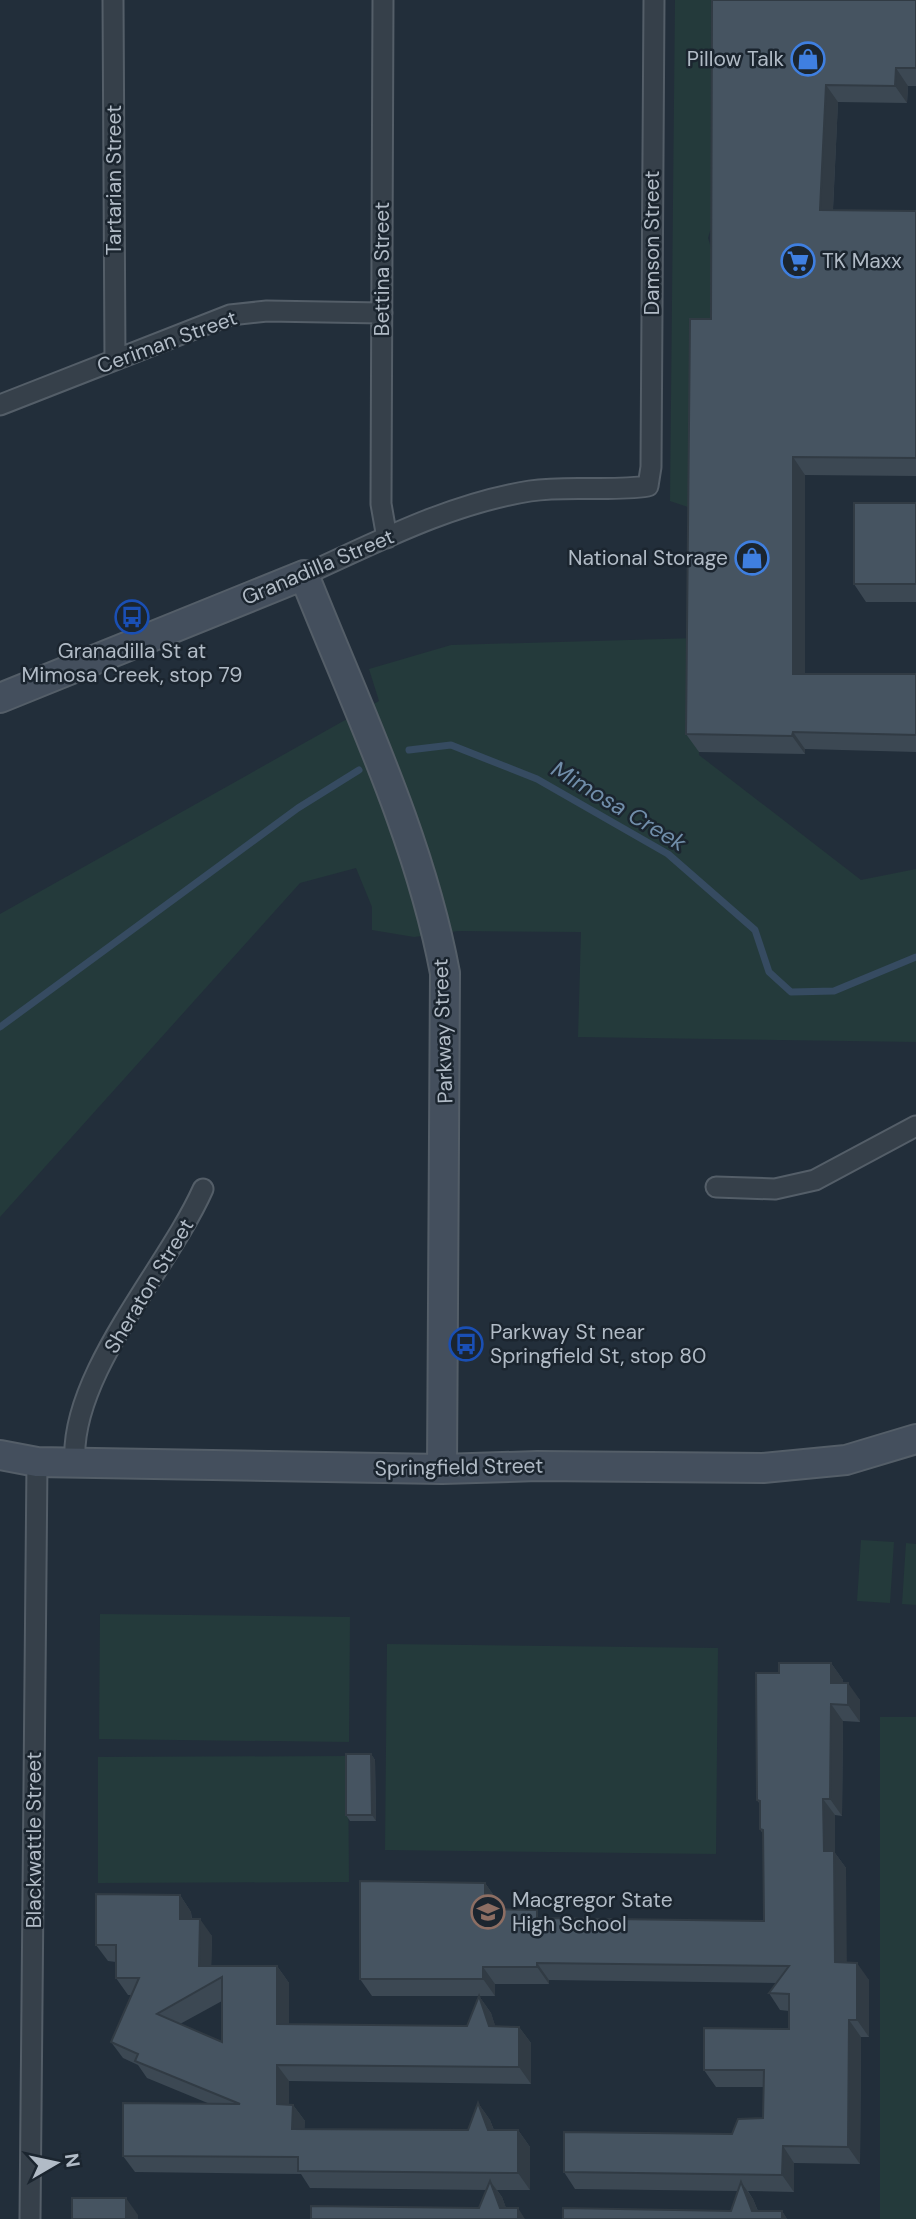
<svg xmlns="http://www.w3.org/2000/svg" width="916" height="2219" font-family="'DM Sans',sans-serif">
  <rect width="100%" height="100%" fill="#222e3a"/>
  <path fill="#243a3b" d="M675 0H779L708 238 718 269 699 501 688 507 670 501Z
    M697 638 699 755 861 880 916 869V1042L578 1037 581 932 458 931 414 937 372 930V907L356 868 300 883 0 1217V914L379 701 369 669 451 645Z
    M861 1540 894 1542 890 1603 857 1601Z
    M906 1543 916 1544V1605L902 1604Z
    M100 1614 350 1617 349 1742 99 1739Z
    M387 1644 718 1648 716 1854 385 1850Z
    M880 1717H916V2219H880Z
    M348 1756 349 1882 98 1883V1757Z"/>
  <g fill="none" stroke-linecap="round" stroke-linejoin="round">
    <path stroke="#364b61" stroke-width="7" d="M409 750 451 745 537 779 668 854 755 930 769 972 791 992 834 991 916 957
      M0 1027 298 808 359 770"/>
    <defs>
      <path id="street" d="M113 0 115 360
        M383 0 381 504 387 538
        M0 405 230 315 267 311 382 313
        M304 575C377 542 449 504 530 491 570 485 609 492 648 486L651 467 654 0
        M716 1187 775 1189 815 1180 916 1126
        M75 1462C69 1375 168 1268 203 1189
        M30 2219 37 1462"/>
      <path id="secondary" d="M0 698 304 575C356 706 419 835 445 973L442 1469
        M0 1455 37 1462 442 1469 538 1466 763 1468 846 1460 916 1439"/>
    </defs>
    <use href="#street" stroke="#545e68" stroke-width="23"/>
    <use href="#secondary" stroke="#545e68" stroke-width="32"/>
    <use href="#street" stroke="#36404a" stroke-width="19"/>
    <use href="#secondary" stroke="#444f5d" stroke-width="28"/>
  </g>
  <path fill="#3c4853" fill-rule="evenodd" d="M712 0H916V86H908L907 103 838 102 833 210 916 211V476L805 475V674H916V752L805 749V754L699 752 686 734 711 319Z
    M916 503V602H866L854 584Z
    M831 1663 843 1680V1683L860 1700V1722L843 1721 842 1816 835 1815V1853L846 1868V1963L869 1980V2037H861L860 2164 794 2163V2192L748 2191 753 2199 758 2211H782L787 2219H563L731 2211 738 2191 575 2189 564 2172 732 2134 763 2118 764 2087H716L704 2070 789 2029V2011L780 2010 769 1993 777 1983 549 1980V1984H495V1996H372L360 1979 485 1883 497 1900V1910L543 1918 764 1921 763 1834 760 1829V1804L757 1800 779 1673Z
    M371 1754 375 1760 376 1821H350L346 1815Z
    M180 1895 191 1912 192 1919 212 1936 211 1966H277L289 1983V2024L467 2026 479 1996 491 2013 495 2026 519 2027 531 2043V2084L289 2081V2105H293L305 2121 304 2129 468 2130 478 2103 490 2120 494 2130H518L530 2147V2190H497L502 2197 506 2208H479L487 2190 310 2188 301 2174 135 2172 123 2156 210 2104 147 2078 138 2065 123 2058 111 2042 132 1995H128L116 1978V1962L108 1961 96 1945ZM222 2001V2042L180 2024Z"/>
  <path fill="#313b44" d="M896 68 908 86 907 103 895 86Z
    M826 85 838 102 832 228 820 210Z
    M793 457 805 475V692L793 674Z
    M793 732 805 749V754L792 736Z
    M831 1663 843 1680V1700L831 1683Z
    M848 1683 860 1700V1722L848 1705Z
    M831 1704 843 1721 842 1816 830 1799Z
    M371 1754 375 1760 376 1821 372 1815Z
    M823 1799 835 1815V1853L846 1868 847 1979 835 1962 824 1851Z
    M485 1883 497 1900V1926L485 1909Z
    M180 1895 191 1912 192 1935 180 1919Z
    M200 1919 212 1936 211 1982 199 1966Z
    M537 1963 549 1980V1984L537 1967Z
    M857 1963 869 1980V2037L857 2020Z
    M277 1966 289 1983V2041L277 2024Z
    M483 1967 495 1984V1996L483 1979Z
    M479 1996 491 2013 501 2043 489 2026Z
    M849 2020 861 2037 860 2164 848 2147Z
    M519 2027 531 2043V2084L519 2067Z
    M277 2065 289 2081V2121L277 2104Z
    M478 2103 490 2120 500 2147 488 2130Z
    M293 2105 305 2121 304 2146 292 2129Z
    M518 2130 530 2147V2190L518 2173Z
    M783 2146 794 2163V2192L782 2175Z
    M490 2181 502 2197 510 2219 500 2208Z
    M741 2182 753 2199 761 2219 752 2211Z
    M126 2198 138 2215V2219H126Z
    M518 2208 525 2219H518Z
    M782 2211 787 2219H782Z"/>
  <path fill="#465461" stroke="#313b44" stroke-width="2" fill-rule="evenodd" d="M712 0H916V68H896L895 86 826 85 820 210 916 211V458L793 457V674H916V735L793 732 792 736 686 734 690 319H711Z
    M854 503H916V584H854Z
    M779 1663H831V1683H848V1705L831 1704 830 1799H823L824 1851H834L835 1962 857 1963V2020H849L848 2147 783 2146 782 2175 564 2172V2132L732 2134 738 2119 763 2118 764 2070H704V2028L789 2029V1994L769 1993 789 1966 537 1963V1967H483V1979H360V1881L485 1883V1909L537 1910V1918L764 1921 763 1830 760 1829V1801L757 1800 756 1673H779Z
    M346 1754H371L372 1815H346Z
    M96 1894 180 1895V1919H200L199 1966H277V2024L467 2026 479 1996 489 2026 519 2027V2067L277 2065V2104L293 2105 292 2129 468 2130 478 2103 488 2130H518V2173L298 2171V2157L123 2156V2103L240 2104 135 2061 138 2054 111 2042 139 1978H116V1945H96ZM222 1977V2042L157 2014Z
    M490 2181 500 2208H518V2219H311V2206L479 2208Z
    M741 2182 752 2211H782V2219H563V2208L731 2211Z
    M72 2198H126V2219H72Z"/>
  <defs>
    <symbol id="shop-ring" viewBox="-11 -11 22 22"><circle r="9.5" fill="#1b252f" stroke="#3f7fe0" stroke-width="1.5"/><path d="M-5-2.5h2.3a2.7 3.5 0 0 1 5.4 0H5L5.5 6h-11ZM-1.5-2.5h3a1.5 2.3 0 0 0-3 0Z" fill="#3f7fe0"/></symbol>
    <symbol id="supermarket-ring" viewBox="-11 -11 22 22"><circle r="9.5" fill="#1b252f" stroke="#3f7fe0" stroke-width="1.5"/><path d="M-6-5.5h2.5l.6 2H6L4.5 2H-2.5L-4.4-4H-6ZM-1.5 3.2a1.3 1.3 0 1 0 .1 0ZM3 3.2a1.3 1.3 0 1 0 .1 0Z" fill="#3f7fe0"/></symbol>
    <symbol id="bus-ring" viewBox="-11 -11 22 22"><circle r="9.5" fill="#1b252f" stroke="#1a4fb4" stroke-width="1.5"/><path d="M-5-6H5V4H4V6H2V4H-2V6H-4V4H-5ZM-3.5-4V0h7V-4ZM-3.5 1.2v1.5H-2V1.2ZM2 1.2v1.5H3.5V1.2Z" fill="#1a4fb4"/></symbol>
    <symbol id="school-ring" viewBox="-11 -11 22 22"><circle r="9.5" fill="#1b252f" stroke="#8d6e63" stroke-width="1.5"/><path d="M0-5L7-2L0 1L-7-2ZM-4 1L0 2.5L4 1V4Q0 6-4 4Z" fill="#8d6e63"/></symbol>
  </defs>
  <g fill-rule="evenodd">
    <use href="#shop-ring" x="789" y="40" width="38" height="38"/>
    <use href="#supermarket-ring" x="779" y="242" width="38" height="38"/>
    <use href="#shop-ring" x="733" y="539" width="38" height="38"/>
    <use href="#bus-ring" x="113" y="598" width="38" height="38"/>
    <use href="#bus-ring" x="447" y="1325" width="38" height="38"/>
    <use href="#school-ring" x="469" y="1893" width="38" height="38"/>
  </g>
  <g text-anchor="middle" stroke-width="5" stroke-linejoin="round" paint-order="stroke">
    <g font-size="21" fill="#b1bbc6" stroke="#1b252f" text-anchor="start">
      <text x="784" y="66" text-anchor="end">Pillow Talk</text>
      <text x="822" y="268">TK Maxx</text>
      <text x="728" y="565" text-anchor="end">National Storage</text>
      <text x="132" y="658" text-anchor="middle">Granadilla St at<tspan x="132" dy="24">Mimosa Creek, stop 79</tspan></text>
      <text x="490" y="1339">Parkway St near<tspan x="490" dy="24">Springfield St, stop 80</tspan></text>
      <text x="512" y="1907">Macgregor State<tspan x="512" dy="24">High School</tspan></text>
    </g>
    <g font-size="21" fill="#b1bbc6" stroke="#1b252f">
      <text transform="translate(114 180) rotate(-90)" y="7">Tartarian Street</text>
      <text transform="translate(652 243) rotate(-90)" y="7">Damson Street</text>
      <text transform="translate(382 269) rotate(-90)" y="7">Bettina Street</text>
      <text transform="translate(167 342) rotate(-20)" y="7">Ceriman Street</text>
      <text transform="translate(318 567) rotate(-23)" y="7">Granadilla Street</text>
      <text transform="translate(443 1031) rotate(-92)" y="7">Parkway Street</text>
      <text transform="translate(149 1286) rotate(-59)" y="7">Sheraton Street</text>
      <text transform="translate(459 1467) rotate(-1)" y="7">Springfield Street</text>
      <text transform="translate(34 1840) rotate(-90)" y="7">Blackwattle Street</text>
    </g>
    <g font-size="23" font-style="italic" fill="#718eaa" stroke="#1b252f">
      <text transform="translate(619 806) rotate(31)" y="8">Mimosa Creek</text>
    </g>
  </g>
  <g transform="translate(56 2163) rotate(81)" stroke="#1b252f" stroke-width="5" paint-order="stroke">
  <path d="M0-5L12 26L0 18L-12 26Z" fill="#b1bbc6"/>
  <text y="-10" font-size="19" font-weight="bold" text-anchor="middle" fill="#b1bbc6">N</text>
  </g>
</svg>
